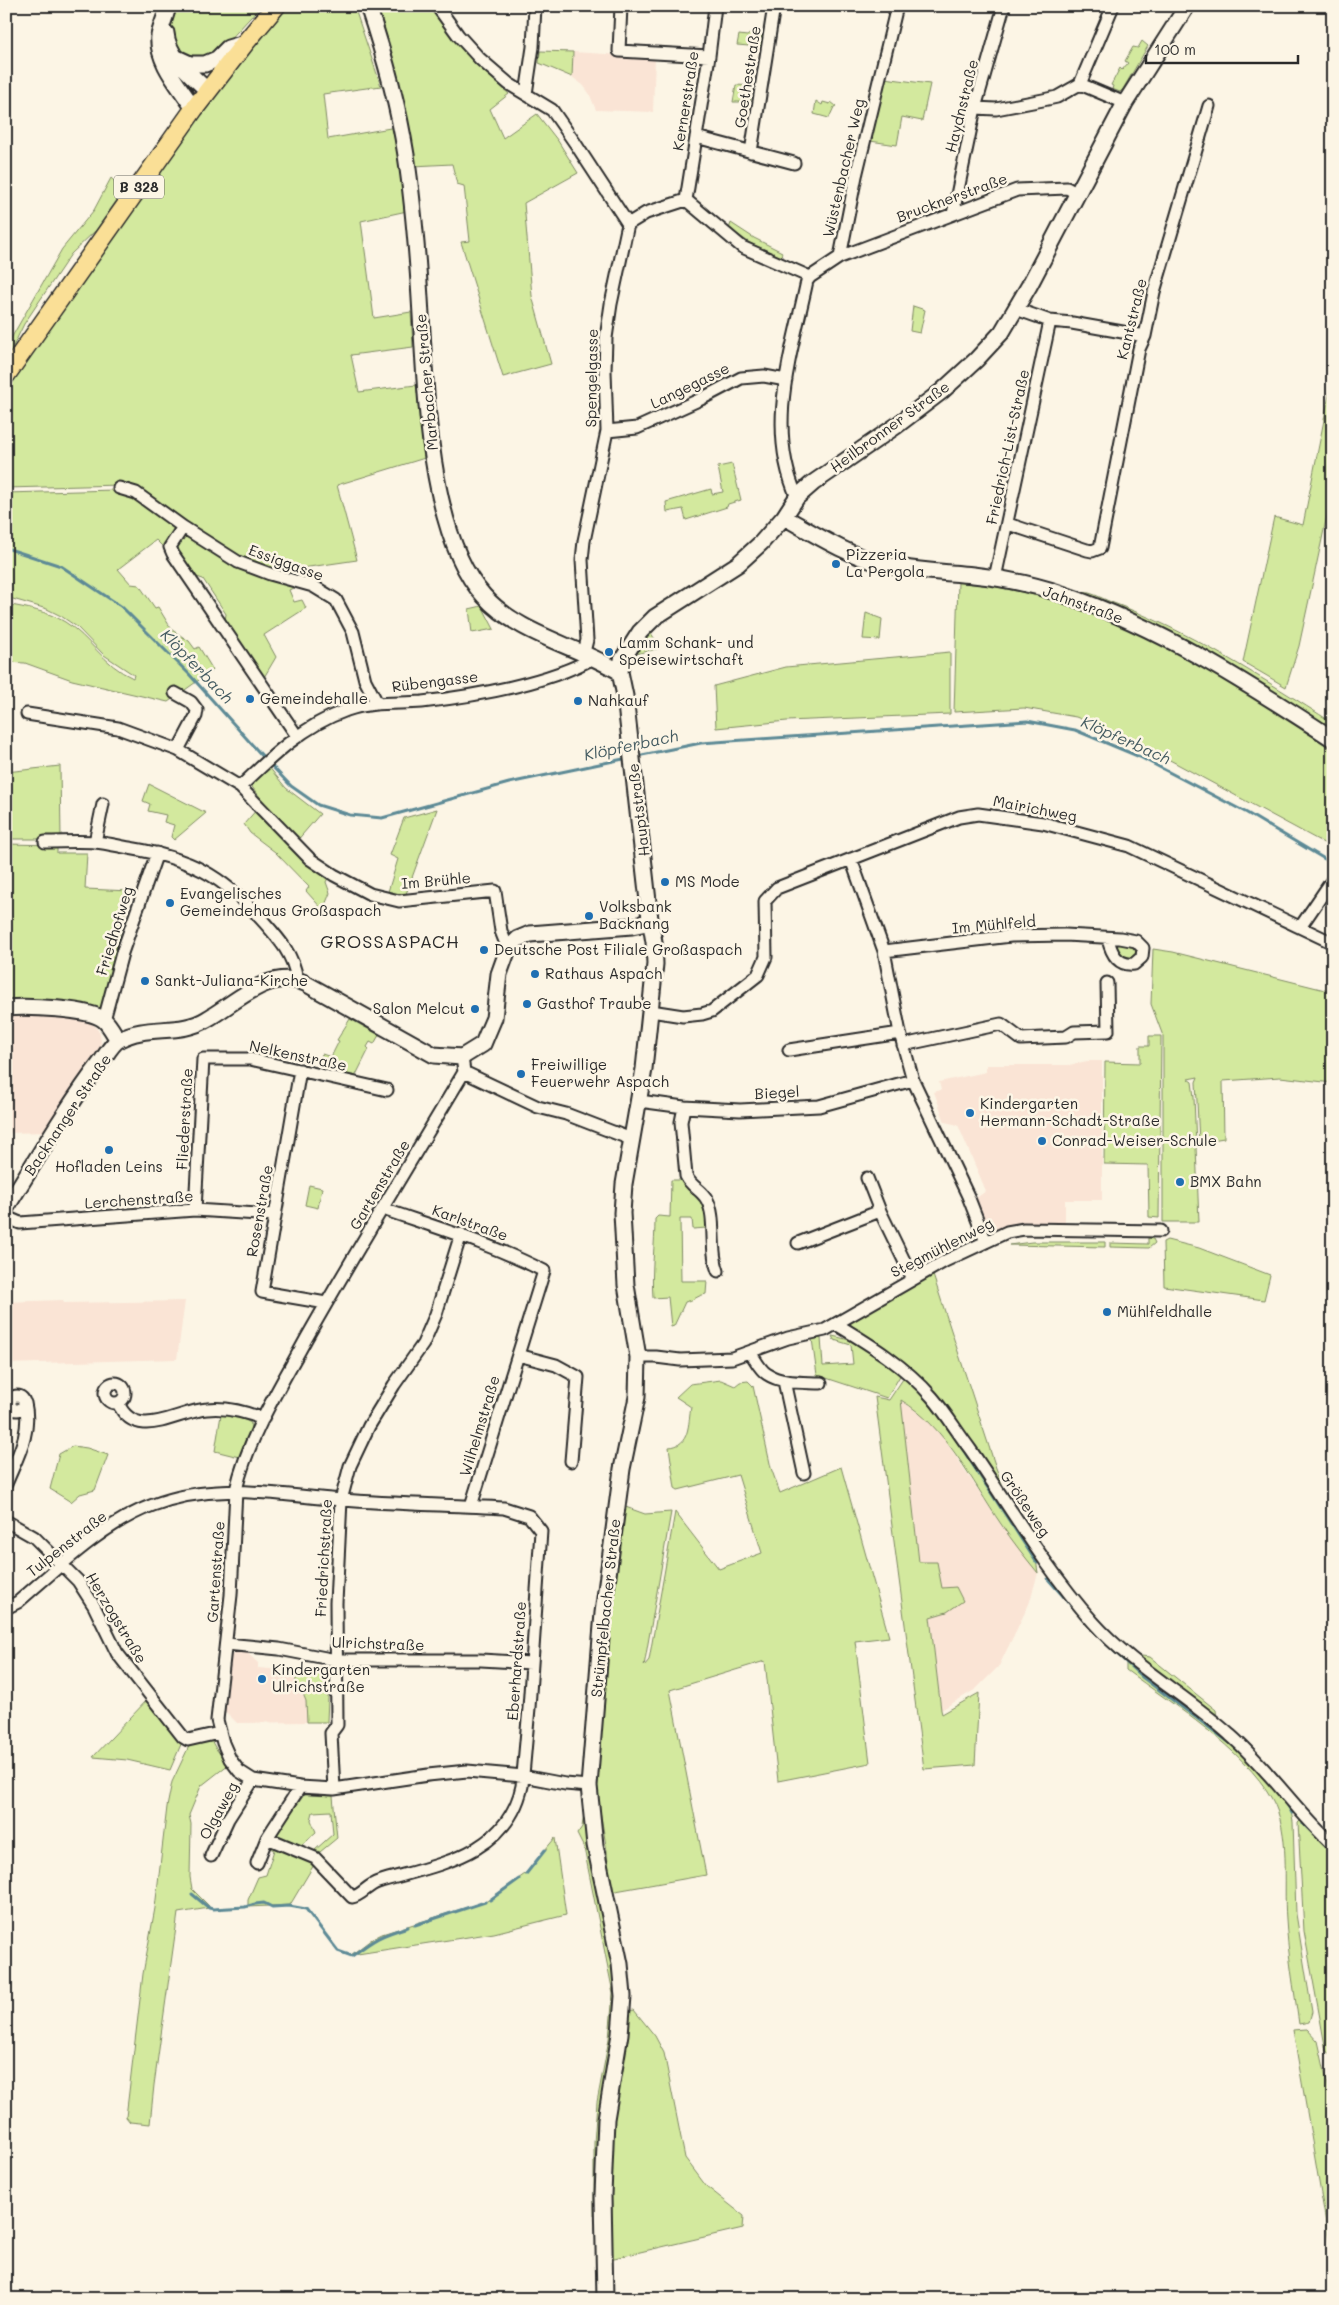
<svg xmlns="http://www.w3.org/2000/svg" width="1339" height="2305" font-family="Mali,sans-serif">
  <rect width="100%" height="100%" fill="#fcf5e5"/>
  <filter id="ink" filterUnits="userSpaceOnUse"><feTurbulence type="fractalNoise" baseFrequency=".02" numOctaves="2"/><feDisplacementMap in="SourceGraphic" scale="10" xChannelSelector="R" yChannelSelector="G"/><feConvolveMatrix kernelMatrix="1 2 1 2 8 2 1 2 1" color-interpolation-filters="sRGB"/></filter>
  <g filter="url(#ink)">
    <path fill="#fae4d5" d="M573 52 655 57 653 112 596 110 589 93 583 85 572 77Z
      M18 1012 87 1019 96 1027 100 1034 101 1042 98 1055 50 1132 6 1133V1013Z
      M1087 1061H1102V1200H1065V1222H1022L992 1231 982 1225 972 1201 986 1191 958 1125 945 1122 934 1092 941 1090 939 1082 986 1072V1065H1069Z
      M63 1300 64 1303 185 1301 177 1359 6 1364V1302Z
      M900 1399 927 1419 945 1440 1002 1526 1038 1573 1029 1604 999 1666 976 1689 941 1710 930 1617 947 1612 942 1588 919 1562Z
      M235 1649H243L258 1663V1668L296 1671V1686H300L306 1701 307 1722 237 1723 225 1711 229 1655H234Z"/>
    <path fill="#d3e99e" stroke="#7f8a64" d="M171 6H261L215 56 184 58 169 33Z
      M284 6H354L381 86 323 94 328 139 396 127 407 211 361 221 374 318 411 312 413 347 351 355 359 392 416 385 428 457 337 485 357 560 302 568 297 579 244 559 121 485 6 488V385L183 137Z
      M380 6H429L432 9 455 41 476 64 509 94 490 109 503 138 537 114 558 141 578 173 524 203 532 296 551 364 503 377 461 242 470 241 464 186 457 184 452 164 413 166C407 130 402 94 392 59 388 42 377 23 380 6Z
      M751 33 762 35 761 47 737 45 739 35 747 36Z
      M1142 41 1148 46 1123 89 1120 92 1112 89 1113 86 1111 85 1120 68 1122 70 1128 63 1125 61 1133 47 1138 48Z
      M540 51 573 52 572 77 539 63Z
      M884 78 930 84 922 121 902 117 897 145 870 141Z
      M736 85 753 86 750 102H733Z
      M816 101 822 105 823 102 830 104 831 102 836 106 834 107 829 118 814 114Z
      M111 178 124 190 96 230 71 254 24 324 6 361V340L9 342 62 249 94 210Z
      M731 223 754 238 782 252 781 257 750 243 729 229Z
      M913 306 925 310 920 333 910 331Z
      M1333 375V488L1299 646 1286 687 1243 662 1274 517 1303 525Z
      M732 464 741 500 728 504 727 507 686 520 683 509 667 512 666 502 711 489 712 494 723 492 718 467Z
      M115 490 136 495 175 526 162 546 156 540 118 569 131 584 139 585 155 608 158 607 172 630 189 641 195 649 199 647 213 670 168 702 72 680 25 663 6 662V604C26 608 47 611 65 622 90 637 103 665 133 678L134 675 104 655 77 627 61 616 47 609 6 597V493Z
      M190 534 297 586 289 590 294 602 302 600 306 608 264 635 276 657 263 679 225 621 226 614 203 579 194 576 178 552V541L185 535Z
      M958 582 993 586 1080 605 1181 652 1333 745V848L1142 745 1076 717 1024 708 954 712Z
      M1079 592C1090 591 1101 598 1111 602 1190 631 1262 678 1333 723V731Z
      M482 606 494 629 472 633 469 609Z
      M866 613 882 619 880 640 863 639Z
      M651 633 660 648 636 654Z
      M950 652V714L787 721 716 728 714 686 786 667Z
      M60 766 61 839H6V772Z
      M268 766 286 788 320 814 296 842 252 787 254 781Z
      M149 784 206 813 174 840 171 837 174 825 164 822 166 815 148 811 150 804 143 801Z
      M258 808 329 876 326 882 330 893 323 910 306 891 309 887 275 852 250 833 244 824Z
      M437 809 406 894 400 898 387 895 398 859 390 855 404 818Z
      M6 844 57 845V853H87L85 889 130 891 102 1008 6 1000Z
      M1116 943 1135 948 1136 956 1131 959C1121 958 1118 953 1114 945Z
      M1153 949 1173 952 1325 990 1333 995V1083L1280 1077 1223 1081 1224 1138 1199 1142 1196 1082 1198 1077 1188 1079 1192 1082 1194 1097 1199 1222H1163V1036L1151 1004Z
      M350 1019 379 1035 374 1044 370 1042 367 1047 369 1049 353 1081 323 1073 326 1066 319 1063 322 1054 331 1057 339 1041 337 1040Z
      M1149 1036H1161L1159 1218 1149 1217 1148 1165 1104 1164 1105 1062 1140 1063V1046H1149Z
      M671 1180H684L685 1186C704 1202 707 1203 707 1228L693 1229 692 1219H680L681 1281H707L706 1294C698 1295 693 1301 685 1302L674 1326 671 1327 668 1297 653 1298C651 1271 655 1245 655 1219L658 1216 670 1217Z
      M309 1185 322 1188 318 1208 305 1205Z
      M1148 1238 1153 1239 1155 1243 1149 1248 1110 1247V1243L1148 1244Z
      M1167 1240 1199 1248 1270 1275 1264 1300 1164 1286 1163 1242Z
      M1032 1242H1105V1247L1009 1245Z
      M933 1275 996 1468 1008 1499 930 1389 886 1349 851 1325 850 1321Z
      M832 1336C868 1343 875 1351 901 1374L887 1398 817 1375 812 1339 821 1338 823 1366 853 1364 851 1345 834 1340Z
      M905 1376 931 1399 1003 1504 1036 1559 1038 1573C1025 1557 1012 1541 1001 1524 971 1480 947 1428 901 1400L919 1562H937L942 1588 956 1587 963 1601 947 1612 930 1617 941 1710 942 1714 979 1693 975 1765 924 1769 875 1397 889 1400Z
      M721 1380 735 1386 740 1382 748 1381 753 1386 771 1468 780 1493 841 1467 889 1637 855 1641 870 1763 778 1781 765 1661 670 1690 706 1875 610 1892 607 1851 598 1799 595 1755 620 1505 645 1514 671 1512 644 1666 649 1660 675 1512 719 1569 762 1553 738 1475 678 1490 675 1488 669 1447C690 1446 688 1424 691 1407L676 1397 690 1384Z
      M221 1415 243 1419 251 1423 250 1435 239 1457 215 1451Z
      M73 1446 87 1448 108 1455 95 1490 80 1494 71 1502 50 1489 59 1454Z
      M1133 1655 1150 1657 1216 1710 1217 1719Z
      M1126 1660 1227 1737 1290 1806 1293 1822 1296 1914 1312 2012 1309 2022 1299 2024C1294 1989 1288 1954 1286 1919 1283 1881 1291 1833 1272 1799 1244 1749 1172 1704 1126 1670Z
      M321 1668 329 1674 327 1722H307L306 1701 300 1686H296V1671L313 1673Z
      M148 1699 182 1742 170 1770 127 1760 93 1757Z
      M211 1740 216 1749 229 1764 201 1786 189 1815 191 1824 190 1877 192 1889 209 1906V1908L178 1913 154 2085 150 2124 130 2122 126 2117 143 1974 155 1908 167 1807 172 1782 190 1744 195 1745Z
      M304 1795 333 1796 337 1838 320 1852 315 1850 333 1834 331 1811 313 1812 311 1820 316 1832 299 1847 278 1838 277 1833Z
      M585 1807 617 1985 600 2214 594 2215V2143L597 2102 609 2039 613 1993 584 1848 577 1834 582 1827Z
      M1300 1821 1333 1850V2056L1326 2051 1304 1931 1298 1823Z
      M555 1838 566 1915 494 1933 351 1955 372 1939 382 1934 487 1901 525 1874Z
      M272 1844 315 1863 290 1905 248 1907V1900L258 1877 266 1875 274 1850 268 1847Z
      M634 2010 655 2036 664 2053 685 2158 706 2186 744 2216 743 2228 610 2259V2120L628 2011Z
      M1307 2029 1318 2041 1333 2108V2264L1293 2030Z"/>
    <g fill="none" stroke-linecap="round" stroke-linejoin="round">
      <path stroke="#5d8a96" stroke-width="3" d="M6 548 61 566 122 607 189 674 265 759
        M637 756 701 743 1027 721 1075 730 1140 757 1247 813 1333 864
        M269 763 291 786 318 805 350 815 382 818 509 783 628 758
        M954 1436 1037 1563
        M1048 1579 1087 1623
        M1103 1641 1142 1677 1234 1746
        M1287 1804 1292 1813
        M1303 1824 1333 1852
        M526 1874 545 1850
        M192 1894 209 1908 213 1909 245 1907 255 1904 264 1903 272 1907 289 1906 306 1909 338 1951 352 1956C374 1939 381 1935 408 1927
        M490 1900 519 1879
        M415 1925 485 1902"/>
      <defs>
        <path id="street" d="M437 6 458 35 480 59 509 84 552 110 575 143 628 224
          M621 6 619 51 709 56
          M1080 84 1125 103
          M526 94 533 47 535 6
          M975 108 996 109 1043 100 1057 97 1080 84 1113 6
          M696 137 794 163
          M751 152 774 6
          M686 200 709 56 715 6
          M953 214 975 108 1004 6
          M840 257 856 176 897 6
          M1016 309 1050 321 1072 323 1145 336
          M607 431 637 428 701 399 741 378 764 376 786 380
          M119 488 136 493 183 527 170 547 173 554 297 736
          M797 497C765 426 792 353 807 281L810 277 840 257 1017 190 1067 188 1078 194
          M1008 524 1087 550 1092 551 1100 548 1139 349 1145 336 1154 292 1209 106
          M183 527 238 562 270 574 313 586 336 600 353 632 365 680 377 703
          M995 578 1050 321
          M584 652 587 640 582 560 584 541 607 431 605 371 606 338 611 304 628 224 646 213 686 200 742 247 810 277
          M175 693 191 702 197 710 196 716 178 750
          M27 714 118 728 178 750 240 787 310 859 334 875 370 894 399 901 495 891 501 931 508 949
          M240 787C272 756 304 725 347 710 372 701 397 704 422 702 474 696 550 683 595 657
          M45 842C62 842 79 841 95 842 106 843 118 846 129 848 190 858 222 875 263 921 279 939 293 954 297 979
          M95 842 103 804
          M851 859 884 951 900 1033 913 1080 968 1196 986 1242
          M1301 926 1333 879
          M884 951 1011 936 1065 935 1120 938 1136 941 1143 948 1142 957 1134 964C1117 966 1111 952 1108 939
          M651 1011 683 1016 702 1014 712 1011 758 975 766 957 765 901 777 888 959 817 978 814 1043 823 1129 846 1333 943
          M104 1020 122 953 157 853
          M903 1045 1001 1024 1021 1039 1066 1037 1074 1032 1108 1031 1107 983
          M789 1050 900 1033
          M462 1057 464 1072 538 1107 566 1114 631 1139
          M300 1070 262 1292 326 1303
          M464 1072C411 1161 357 1249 306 1339 280 1387 248 1437 236 1490L231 1595 217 1720 223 1743 230 1759 239 1771 253 1780 300 1787 334 1789 428 1775 467 1771 523 1776 565 1784 589 1786
          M639 1101 684 1107 740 1110 819 1106 913 1080
          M684 1107 681 1122 686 1176C691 1187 702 1190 707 1200 717 1218 709 1248 718 1271
          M867 1178 880 1211
          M383 1209C438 1228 492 1244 544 1271L471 1506
          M195 1210 203 1059H250L387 1090
          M6 1217 20 1223 195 1210 274 1215
          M798 1243 880 1211 913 1279
          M836 1324C871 1345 905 1366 932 1397 946 1413 957 1432 970 1449 1010 1507 1046 1569 1093 1622 1132 1666 1186 1695 1230 1735 1268 1768 1296 1811 1333 1845
          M750 1352C755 1359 760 1370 767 1374 782 1384 803 1382 821 1383
          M518 1355 556 1365 578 1377 571 1461
          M638 1357H656L680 1360 732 1358 788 1338 825 1330 945 1261 1007 1232 1024 1229 1161 1231
          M784 1381 804 1473
          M105 1393a10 10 0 1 1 20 0a10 10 0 1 1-20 0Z
          M10 1403a7 7 0 1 1 14 0a7 7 0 1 1-14 0Z
          M118 1403C136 1443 177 1411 207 1409 227 1407 246 1412 263 1419
          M6 1484C17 1457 32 1433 25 1403
          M6 1521 34 1537 78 1581 94 1606 117 1653 183 1737 188 1740 219 1733
          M6 1608 18 1602C58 1568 103 1523 153 1505 216 1481 276 1495 341 1500 395 1504 450 1505 504 1508L529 1516 541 1531 529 1708 522 1786C507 1856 435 1865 378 1882 368 1885 361 1896 352 1897L315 1858 267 1838
          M226 1644 279 1649 336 1660H481L531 1663
          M334 1789 331 1733 337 1725 336 1603 341 1500 350 1466 369 1426 394 1385 423 1344 436 1314 461 1234
          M211 1856 228 1819 253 1780
          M257 1863 267 1838 300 1787"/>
        <path id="secondary" d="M168 6C166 16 161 26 159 36 156 62 182 89 194 109
          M368 6C384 54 398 104 406 155 414 208 418 262 421 315 426 393 429 536 484 596 519 635 576 645 620 672
          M166 33C168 57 191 75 208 91
          M177 58 190 64H205L217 59 228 48 245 43
          M784 517C816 535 847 555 883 564 912 571 943 572 973 575 1002 578 1035 585 1062 594 1160 627 1247 683 1333 739
          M6 1008C25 1006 90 1008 104 1020 110 1025 114 1034 118 1040
          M6 1208C37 1159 66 1108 101 1062 106 1055 112 1043 120 1039 147 1024 180 1036 207 1019 237 1002 269 968 305 983L434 1055 462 1057 483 1044 488 1032 494 1018 499 974 508 949 518 939 530 934 632 926 642 924 650 919
          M605 2299 603 2195 606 2119 620 2034 623 1996 620 1964 595 1845 589 1786 603 1613 622 1469 637 1397 638 1357 626 1285 622 1213 624 1184 644 1069 655 964 654 942 650 919 625 696 620 672 622 660 640 632 655 617 738 564 761 543 784 517 797 497 813 483 896 426 942 391 976 360 1002 332 1029 286 1125 103 1187 6"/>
        <path id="primary" d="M6 375 194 109 245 43 276 6"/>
      </defs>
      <use href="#street" stroke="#2b2b2b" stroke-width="15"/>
      <use href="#secondary" stroke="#2b2b2b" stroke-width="19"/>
      <use href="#primary" stroke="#2b2b2b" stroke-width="21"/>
      <use href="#street" stroke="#fcf5e5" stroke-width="11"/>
      <use href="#secondary" stroke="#fcf5e5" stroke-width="15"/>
      <use href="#primary" stroke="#fadf96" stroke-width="18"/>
    </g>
  </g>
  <g fill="#1f6fb2" stroke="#fcf5e5" stroke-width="2">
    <circle cx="836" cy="564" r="5"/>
    <circle cx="609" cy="652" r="5"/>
    <circle cx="250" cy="699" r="5"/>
    <circle cx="578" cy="701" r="5"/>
    <circle cx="665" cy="882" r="5"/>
    <circle cx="170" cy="903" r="5"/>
    <circle cx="589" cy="916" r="5"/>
    <circle cx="484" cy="950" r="5"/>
    <circle cx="535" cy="974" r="5"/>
    <circle cx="145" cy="981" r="5"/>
    <circle cx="527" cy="1004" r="5"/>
    <circle cx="475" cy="1009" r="5"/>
    <circle cx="521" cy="1074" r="5"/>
    <circle cx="970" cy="1113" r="5"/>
    <circle cx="1042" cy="1141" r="5"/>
    <circle cx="109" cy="1150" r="5"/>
    <circle cx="1180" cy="1182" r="5"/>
    <circle cx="1107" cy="1312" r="5"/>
    <circle cx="262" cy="1679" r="5"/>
  </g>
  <g text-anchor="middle" stroke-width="5" stroke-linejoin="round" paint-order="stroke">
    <rect fill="#fcf5e5" stroke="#6a6863" stroke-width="1" x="114" y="175.5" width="50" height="23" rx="4"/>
    <g font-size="14" font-weight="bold" fill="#2b2b2b">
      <text x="139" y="192">B 328</text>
    </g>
    <g font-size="15" fill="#2b2b2b" stroke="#fcf5e5">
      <text transform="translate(748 77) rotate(-81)" y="5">Goethestraße</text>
      <text transform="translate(686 101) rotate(-81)" y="5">Kernerstraße</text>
      <text transform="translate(962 106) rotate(-76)" y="5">Haydnstraße</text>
      <text transform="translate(844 168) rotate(-77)" y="5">Wüstenbacher Weg</text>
      <text transform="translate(952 198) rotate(-20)" y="5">Brucknerstraße</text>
      <text transform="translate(1132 319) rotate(-76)" y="5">Kantstraße</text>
      <text transform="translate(592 378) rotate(-89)" y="5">Spengelgasse</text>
      <text transform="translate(427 382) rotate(-95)" y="5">Marbacher Straße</text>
      <text transform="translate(690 386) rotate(-26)" y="5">Langegasse</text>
      <text transform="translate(890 427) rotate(-36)" y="5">Heilbronner Straße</text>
      <text transform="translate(1008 447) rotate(-78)" y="5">Friedrich-List-Straße</text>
      <text transform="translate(286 563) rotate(20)" y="5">Essiggasse</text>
      <text transform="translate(1083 605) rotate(20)" y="5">Jahnstraße</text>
      <text transform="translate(435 682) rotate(-7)" y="5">Rübengasse</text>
      <text transform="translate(1035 809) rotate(11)" y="5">Mairichweg</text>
      <text transform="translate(639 810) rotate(-97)" y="5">Hauptstraße</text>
      <text transform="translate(436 881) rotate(-5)" y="5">Im Brühle</text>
      <text transform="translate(994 925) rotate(-5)" y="5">Im Mühlfeld</text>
      <text transform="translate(115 931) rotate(-73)" y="5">Friedhofweg</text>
      <text transform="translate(298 1056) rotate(12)" y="5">Nelkenstraße</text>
      <text transform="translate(777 1093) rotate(-3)" y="5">Biegel</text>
      <text transform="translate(68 1115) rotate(-56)" y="5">Backnanger Straße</text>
      <text transform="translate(185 1119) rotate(-87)" y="5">Fliederstraße</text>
      <text transform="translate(380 1185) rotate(-59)" y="5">Gartenstraße</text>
      <text transform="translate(139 1200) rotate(-4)" y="5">Lerchenstraße</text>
      <text transform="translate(260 1211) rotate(-80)" y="5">Rosenstraße</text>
      <text transform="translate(470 1223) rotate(20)" y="5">Karlstraße</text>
      <text transform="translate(942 1248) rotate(-27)" y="5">Stegmühlenweg</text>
      <text transform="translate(480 1426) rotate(-73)" y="5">Wilhelmstraße</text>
      <text transform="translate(1025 1504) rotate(56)" y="5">Größeweg</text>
      <text transform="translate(67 1544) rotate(-38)" y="5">Tulpenstraße</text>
      <text transform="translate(324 1558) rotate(-87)" y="5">Friedrichstraße</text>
      <text transform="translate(216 1572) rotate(-86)" y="5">Gartenstraße</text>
      <text transform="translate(606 1608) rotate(-84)" y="5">Strümpfelbacher Straße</text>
      <text transform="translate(116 1618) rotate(59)" y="5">Herzogstraße</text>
      <text transform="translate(378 1644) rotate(2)" y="5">Ulrichstraße</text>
      <text transform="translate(517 1661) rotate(-86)" y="5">Eberhardstraße</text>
      <text transform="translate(219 1811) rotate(-61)" y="5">Olgaweg</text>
    </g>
    <g font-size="15" fill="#2b2b2b" stroke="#fcf5e5" text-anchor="start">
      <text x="846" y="560">Pizzeria<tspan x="846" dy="17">La Pergola</tspan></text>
      <text x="619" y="648">Lamm Schank- und<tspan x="619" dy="17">Speisewirtschaft</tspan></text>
      <text x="260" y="704">Gemeindehalle</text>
      <text x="588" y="706">Nahkauf</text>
      <text x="675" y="887">MS Mode</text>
      <text x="180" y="899">Evangelisches<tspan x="180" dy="17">Gemeindehaus Großaspach</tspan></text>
      <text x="599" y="912">Volksbank<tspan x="599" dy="17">Backnang</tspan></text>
      <text x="494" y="955">Deutsche Post Filiale Großaspach</text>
      <text x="545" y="979">Rathaus Aspach</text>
      <text x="155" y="986">Sankt-Juliana-Kirche</text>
      <text x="537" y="1009">Gasthof Traube</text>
      <text x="465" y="1014" text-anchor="end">Salon Melcut</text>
      <text x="531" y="1070">Freiwillige<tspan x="531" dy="17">Feuerwehr Aspach</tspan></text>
      <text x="980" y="1109">Kindergarten<tspan x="980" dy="17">Hermann-Schadt-Straße</tspan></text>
      <text x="1052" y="1146">Conrad-Weiser-Schule</text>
      <text x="109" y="1172" text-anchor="middle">Hofladen Leins</text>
      <text x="1190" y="1187">BMX Bahn</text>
      <text x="1117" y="1317">Mühlfeldhalle</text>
      <text x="272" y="1675">Kindergarten<tspan x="272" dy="17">Ulrichstraße</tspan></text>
    </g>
    <g font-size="16" font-style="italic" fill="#445b61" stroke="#fcf5e5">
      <text transform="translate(197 666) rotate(46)" y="6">Klöpferbach</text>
      <text transform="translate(1126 740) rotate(24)" y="6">Klöpferbach</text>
      <text transform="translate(631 745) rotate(-12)" y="6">Klöpferbach</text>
    </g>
    <g font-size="18" letter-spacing="1" fill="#2b2b2b" stroke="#fcf5e5">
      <text x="390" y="948">GROSSASPACH</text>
    </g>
  </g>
  <rect width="1339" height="2305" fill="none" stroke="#fcf5e5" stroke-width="25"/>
  <rect x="12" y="12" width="1314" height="2280" fill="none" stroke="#2b2b2b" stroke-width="2" filter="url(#ink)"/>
  <path d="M1146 55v8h152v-8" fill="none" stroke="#2b2b2b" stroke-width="2.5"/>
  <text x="1154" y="55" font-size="15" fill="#2b2b2b" stroke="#fcf5e5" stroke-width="4" paint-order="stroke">100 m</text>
</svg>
